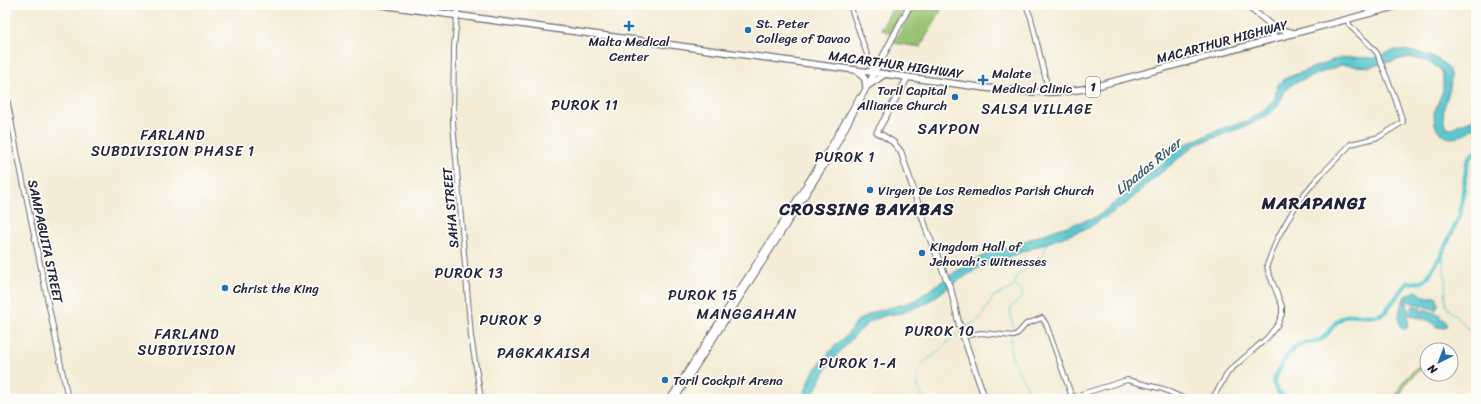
<svg xmlns="http://www.w3.org/2000/svg" width="1481" height="404" font-family="Sriracha,sans-serif">
  <rect width="100%" height="100%" fill="#fdfcf7"/>
  <filter id="ink" filterUnits="userSpaceOnUse"><feTurbulence type="fractalNoise" baseFrequency=".025" numOctaves="2"/><feDisplacementMap in="SourceGraphic" scale="8" xChannelSelector="R" yChannelSelector="G"/><feConvolveMatrix kernelMatrix="1 2 1 2 8 2 1 2 1" color-interpolation-filters="sRGB"/></filter>
  <filter id="wash" filterUnits="userSpaceOnUse"><feTurbulence type="fractalNoise" baseFrequency=".012" numOctaves="4" result="noise"/><feDisplacementMap in="SourceGraphic" scale="16" xChannelSelector="R" yChannelSelector="G"/><feGaussianBlur stdDeviation="0.9" result="paint"/><feColorMatrix in="noise" values="0 0 0 0 0 0 0 0 0 0 0 0 0 0 0 0 0 1.4 0 .05"/><feComposite in="paint" operator="in"/></filter>
  <g filter="url(#wash)">
    <rect width="100%" height="100%" fill="#f4ecd6"/>
    <path fill="#97c371" stroke="#5c7256" d="M894 5H906L891 34 881 29Z
      M915 5H944L920 47 894 43Z
      M1427 364V367C1412 372 1404 385 1399 399H1395C1400 383 1411 368 1427 364Z"/>
    <path fill="#5bc8ce" stroke="#3e7584" d="M1396 50C1407 50 1418 53 1429 56 1475 71 1431 107 1447 127L1451 128 1476 118V127L1458 137 1452 138 1446 137 1437 129 1435 124 1434 113 1443 90V75L1441 70 1437 67 1426 61 1409 57 1369 67 1341 65 1294 83 1285 91 1278 106 1265 117 1249 125 1195 145 1150 182 1126 204 1088 228 978 268 946 289 927 303 902 313 887 315 875 319 870 322 855 335 829 364 814 392 811 399H802L813 372 833 348 847 335 857 321 874 312 911 302 917 299 955 272 981 257 1055 230 1096 217 1132 190 1141 180 1184 145 1223 128 1250 120 1269 106 1275 98 1277 86 1284 79 1333 60 1349 57 1373 58Z
      M1416 291 1424 297H1437L1438 305 1436 310 1404 300V297Z
      M1403 301 1407 303 1409 314 1407 317C1409 321 1408 324 1407 328L1403 329 1400 327C1398 319 1399 308 1403 301Z
      M1413 305 1421 308V313H1423L1424 309 1440 315V321L1443 318 1446 322 1447 326 1445 328 1437 327 1430 321 1410 315Z"/>
    <g fill="none" stroke-linecap="round" stroke-linejoin="round">
      <path stroke="#5bc8ce" stroke-width="1" d="M1023 76 1041 72
        M1442 254 1445 276 1446 306 1476 337
        M963 329 980 319 993 297 1014 287
        M1011 335C1012 332 1013 328 1013 325 1012 319 1008 312 1012 306 1017 300 1024 301 1022 291L1015 286C1013 270 1028 271 1037 263 1043 259 1045 247 1049 241
        M1011 338 1010 347 1013 360 1027 386 1025 399
        M924 399C914 386 915 370 928 359 932 356 937 354 940 350 947 344 951 337 959 332"/>
      <path stroke="#5bc8ce" stroke-width="4.5" d="M1286 399 1277 391 1273 382C1280 369 1287 349 1302 344 1309 342 1317 342 1323 338 1333 330 1334 318 1350 315 1363 313 1374 320 1385 312L1407 283 1422 282 1427 278 1442 254 1460 215 1467 163 1469 158 1476 151"/>
    </g>
  </g>
  <g filter="url(#ink)">
    <g fill="none" stroke-linecap="round" stroke-linejoin="round">
      <defs>
        <path id="minor" d="M458 5 454 47 453 123 471 336 481 399
          M850 5 873 72
          M1026 5 1031 18 1049 93
          M5 88 19 162 68 399
          M964 336 981 333 1014 336 1018 333 1026 324 1042 318 1046 324 1072 397 1127 380 1163 389 1185 399
          M1212 399 1229 371 1267 338 1278 324 1282 314V306L1268 271 1267 265 1278 237 1299 200 1316 180 1351 144 1379 137 1403 122 1395 98 1377 53 1369 44 1350 26 1347 19"/>
        <path id="major" d="M1246 5 1275 28 1294 33
          M1272 26 1274 32 1272 39
          M908 77 877 132 893 142 901 152 927 231 951 290 959 324 985 399
          M670 399 828 151 859 98
          M675 399 832 153 910 5"/>
        <path id="highway" d="M381 5 986 88C1021 92 1054 95 1089 88L1401 5
          M856 70 865 79 866 87
          M866 87 885 74"/>
      </defs>
      <use href="#minor" stroke="#6c6971" stroke-width="6"/>
      <use href="#major" stroke="#6c6971" stroke-width="7"/>
      <use href="#highway" stroke="#6c6971" stroke-width="8"/>
      <use href="#minor" stroke="#fff" stroke-width="4"/>
      <use href="#major" stroke="#fff" stroke-width="5"/>
      <use href="#highway" stroke="#fff" stroke-width="5.5"/>
    </g>
  </g>
  <g fill="#1f6fb2" stroke="#fdfcf7" stroke-width="1.5">
    <path d="M627 20h4v4h4v4h-4v4h-4v-4h-4v-4h4z"/>
    <circle cx="748" cy="30" r="4"/>
    <path d="M981 74h4v4h4v4h-4v4h-4v-4h-4v-4h4z"/>
    <circle cx="955" cy="97" r="4"/>
    <circle cx="870" cy="190" r="4"/>
    <circle cx="922" cy="253" r="4"/>
    <circle cx="225" cy="288" r="4"/>
    <circle cx="665" cy="380" r="4"/>
  </g>
  <g text-anchor="middle" stroke-width="3.5" stroke-linejoin="round" paint-order="stroke">
    <rect fill="#fdfcf7" stroke="#646373" stroke-width="1" x="1086" y="77" width="14" height="20" rx="3"/>
    <g font-size="12" font-weight="bold" fill="#22223b">
      <text x="1093" y="91">1</text>
    </g>
    <g font-size="13" fill="#22223b" stroke="#fdfcf7" text-anchor="start">
      <text x="756" y="28">St. Peter<tspan x="756" dy="15">College of Davao</tspan></text>
      <text x="629" y="46" text-anchor="middle">Malta Medical<tspan x="629" dy="15">Center</tspan></text>
      <text x="992" y="78">Malate<tspan x="992" dy="15">Medical Clinic</tspan></text>
      <text x="947" y="95" text-anchor="end">Toril Capital<tspan x="947" dy="15">Alliance Church</tspan></text>
      <text x="878" y="195">Virgen De Los Remedios Parish Church</text>
      <text x="930" y="251">Kingdom Hall of<tspan x="930" dy="15">Jehovah's Witnesses</tspan></text>
      <text x="233" y="293">Christ the King</text>
      <text x="673" y="385">Toril Cockpit Arena</text>
    </g>
    <g font-size="13" fill="#22223b" stroke="#fdfcf7">
      <text transform="translate(1222 41) rotate(-15)" y="5">MACARTHUR HIGHWAY</text>
      <text transform="translate(896 64) rotate(8)" y="5">MACARTHUR HIGHWAY</text>
      <text transform="translate(450 208) rotate(-95)" y="5">SAHA STREET</text>
      <text transform="translate(46 241) rotate(78)" y="5">SAMPAGUITA STREET</text>
    </g>
    <g font-size="14" letter-spacing="1" fill="#22223b" stroke="#fdfcf7">
      <text x="585" y="110">PUROK 11</text>
      <text x="1037" y="114">SALSA VILLAGE</text>
      <text x="173" y="140">FARLAND<tspan x="173" dy="16">SUBDIVISION PHASE 1</tspan></text>
      <text x="845" y="162">PUROK 1</text>
      <text x="469" y="278">PUROK 13</text>
      <text x="703" y="300">PUROK 15</text>
      <text x="511" y="325">PUROK 9</text>
      <text x="940" y="336">PUROK 10</text>
      <text x="187" y="339">FARLAND<tspan x="187" dy="16">SUBDIVISION</tspan></text>
      <text x="544" y="358">PAGKAKAISA</text>
      <text x="858" y="368">PUROK 1-A</text>
    </g>
    <g font-size="14" font-style="italic" fill="#365c6e" stroke="#fdfcf7">
      <text transform="translate(1148 166) rotate(-39)" y="5">Lipadas River</text>
    </g>
    <g font-size="15" letter-spacing="1" fill="#22223b" stroke="#fdfcf7">
      <text x="949" y="134">SAYPON</text>
      <text x="747" y="319">MANGGAHAN</text>
    </g>
    <g font-size="17" font-weight="bold" letter-spacing="1" fill="#22223b" stroke="#fdfcf7">
      <text x="1314" y="209">MARAPANGI</text>
      <text x="867" y="215">CROSSING BAYABAS</text>
    </g>
  </g>
  <rect width="1481" height="404" fill="none" stroke="#fdfcf7" stroke-width="20"/>
  <g transform="translate(1439 362) rotate(222)"><circle r="19" fill="#fdfcf7" stroke="#a5a5ac"/>
  <path d="M0-3L7 15L0 10L-7 15Z" fill="#1f6fb2"/>
  <text y="-6" font-size="11" font-weight="bold" text-anchor="middle" fill="#22223b">N</text>
  </g>
</svg>
